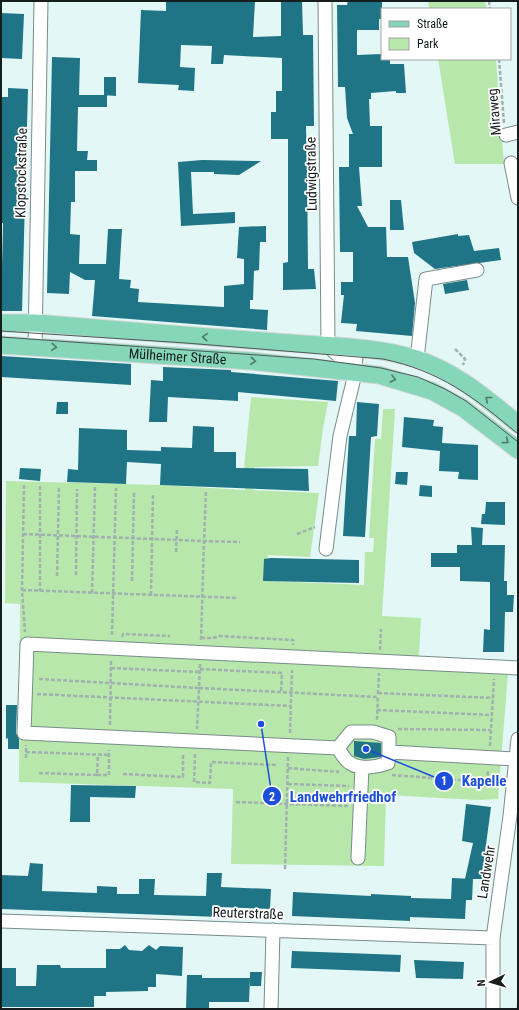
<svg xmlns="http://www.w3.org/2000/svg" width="519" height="1010" font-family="'Roboto Condensed',sans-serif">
  <rect width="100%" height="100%" fill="#e3f8f6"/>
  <path fill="#b7e7ab" d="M428 1H485L487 9H429Z
    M438 59H496L504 164H455Z
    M251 397 328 402 323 429 318 466 254 467 255 489 251 490 319 493 310 557 268 555 267 581 364 585 365 552H373L374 538H369L375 439H381L383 409H395L382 616 421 618 419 656 509 661 498 799 477 800 386 795 384 866 231 864 233 789 19 782 20 604 5 603 6 481 160 485 245 490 243 478Z"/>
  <path fill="#1f7585" d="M255 1 253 37 281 36V1H302L303 35H313L314 126H306L307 165 308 269H314L316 289 283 290V263L288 262V139H271V112H276V91H282V58L224 55 223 64H211L212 46 181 45 180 67 195 68 194 91 178 90 179 85 138 83 141 10 166 11V2Z
    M348 1H382V19H379V30H357V55L382 54V59H390V64H404L406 93H396V91L371 93V99H369L370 126H382V167H359L362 206H357L368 227H386L387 257H408L415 303 412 336 356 331 357 324 341 323 344 295H341V282H353V252H340L339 167H349V134H353L347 118 345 87H338L337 5H347Z
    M1 13 24 14 22 59 1 58Z
    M52 57 80 58 79 95H107V107H78L77 151H88L87 160H97V171H75V202H71L70 234 80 235 79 264H106L108 229H122L119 279 131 280 130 288 139 289 138 302 224 307V286L244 284V259L237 258 239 227 266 226V242H260L259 270 254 271 253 300H250V309L268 310 267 330 92 316 95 280H85L70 272 69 294 47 293Z
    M104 77H116V96L104 95Z
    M8 88 28 89 22 311H1L3 223H1V97H8Z
    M202 160 261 161 239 175 214 174V172H191L193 214 235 212V223L181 226 178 162Z
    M390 200H401L404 230H390Z
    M458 234V236L469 235 474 251 499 248 501 260 435 269 414 253 412 242Z
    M467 280 469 290 445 294 443 284Z
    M1 356 131 364V385L1 377Z
    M163 367 231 370V372L338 381 336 401 238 392V401L168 397 167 422H149L151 380 163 381Z
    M57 402H68V414H56Z
    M357 402 379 404 377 436 371 437 365 537 343 536 349 436H356Z
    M404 417 434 420 433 426 443 427 442 443 478 445V480L458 479 459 472 439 471 440 451 402 447Z
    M193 426 214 427V452H236V468L308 469 309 491 160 485 161 464 127 462 126 484 67 482 68 469 78 470 79 428 127 430V450L161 451V447L192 448Z
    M20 468 41 469 40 481 19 479Z
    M396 472H408L407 485 395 484Z
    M420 485 432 486V497L419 496Z
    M486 502H505V525L481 524 482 514H485Z
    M471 527 483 528 482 545H505L504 581H507V595H514L513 612H505L504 652H483L484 629 490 630V582L460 581V567H431V553H457V545H472Z
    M271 558 359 560V583L263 581 264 559Z
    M6 705H17L16 733 19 739V749H8V738L6 739Z
    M354 741 381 743V757L364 759 354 756Z
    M71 785 136 786 135 798 90 797V822H70Z
    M466 804 491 807 484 860 490 861 487 879H465L473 843 462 841Z
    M30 863 43 864 42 891 97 893V886L117 887V894H139V879H155L154 895 206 896 207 873H222L221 887 271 889 270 909 221 907 220 917 1 909V875L28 876Z
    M452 878 473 879 472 900H466L465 919 410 917V921L292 916 293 892 371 896V894L411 896V898L451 899Z
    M125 945 129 950 142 951 149 945 156 950 160 946 183 947 182 976 156 974V987H148V991L106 992V996H94V1007H1V968H16V986H36L37 965H60L61 968H106V949H120Z
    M292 951 401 955 400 972 291 968Z
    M414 960 464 962 463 979 416 978Z
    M250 972H262L261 986H250Z
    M187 975H202V978H250L249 1002H209V1008H186Z"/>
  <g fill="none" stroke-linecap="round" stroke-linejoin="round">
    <defs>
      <path id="minor" d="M325 1 328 346 355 371
        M506 135 518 132
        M511 163 518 198
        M35 346 41 1
        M417 359 426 279 477 270
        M326 549 340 436 353 382 357 349
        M338 748 351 732H373L389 737V752L516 759
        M389 752 388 763C377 767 360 770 350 763 345 761 341 752 338 748L24 733 27 644 518 668
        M358 858 362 767
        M1 921 493 938
        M271 1009 273 930
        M493 1009V938L510 816 518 739"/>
      <g id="major">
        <path d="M1 323H35C115 330 196 336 276 342 322 346 372 345 417 359 455 371 487 399 518 424"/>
        <path id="s1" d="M1 345 251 361 379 375 432 391 463 408 518 450"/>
      </g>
    </defs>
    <use href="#minor" stroke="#788c8a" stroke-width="15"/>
    <use href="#major" stroke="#d5d6d6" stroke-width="19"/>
    <path stroke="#a0b1af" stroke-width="2.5" stroke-dasharray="4 2" stroke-linecap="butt" d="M489 1 490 9
      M499 59 504 123
      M455 349 465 359 463 365
      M24 485 22 590 25 632
      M40 486V591
      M206 492 204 541 240 542
      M23 534 204 541 201 641
      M297 534 315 527
      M176 552 177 528
      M76 575 77 489
      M57 576 59 486
      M132 581 134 493
      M22 590 238 598
      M92 593 95 487
      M151 595 153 493
      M112 635 116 488
      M122 637 123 634 170 636
      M201 638H213L219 636 293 640V645
      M380 650 381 629
      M200 664 199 688 378 697 377 720
      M111 668 200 672
      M200 669 282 673 281 693
      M39 679 199 688 197 729
      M378 693 493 698
      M37 694 291 706
      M378 694 379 673
      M377 710 492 715
      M110 725 111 660
      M398 729 491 730
      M290 733 292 670
      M490 746 494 679
      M26 752 109 755
      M195 754 194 782 210 783 211 762 277 765
      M26 758V745
      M288 768 339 772
      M39 773 97 775 98 755
      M123 774 183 777V753
      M97 775H109V750
      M392 775 487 782 488 771
      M288 784 349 786
      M236 802 348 806
      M285 869 288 757
      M518 1009V1004"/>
    <use href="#minor" stroke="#fff" stroke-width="13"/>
    <use href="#major" stroke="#86d6b9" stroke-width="17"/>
    <path stroke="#4e5958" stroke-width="1" d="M1 331 186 343 383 359C440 371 474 397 518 434
      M1 337 314 359 381 368 418 377 445 389 466 401 518 442"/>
  </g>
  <defs><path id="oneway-chevron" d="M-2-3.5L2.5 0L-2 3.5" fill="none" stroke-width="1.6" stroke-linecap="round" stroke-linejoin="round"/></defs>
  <g stroke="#4e7a6b">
    <use href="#oneway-chevron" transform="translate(205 337) rotate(-176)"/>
    <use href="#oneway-chevron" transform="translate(54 347) rotate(5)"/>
    <use href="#oneway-chevron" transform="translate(253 361) rotate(5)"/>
    <use href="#oneway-chevron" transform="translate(393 379) rotate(14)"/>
    <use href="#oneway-chevron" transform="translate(488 399) rotate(-141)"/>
    <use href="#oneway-chevron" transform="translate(506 441) rotate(37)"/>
  </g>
  <g text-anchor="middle" stroke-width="3.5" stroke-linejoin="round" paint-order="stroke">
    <g font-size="14" fill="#161e1d" stroke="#fff">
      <text transform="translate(494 112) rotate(-95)" y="5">Miraweg</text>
      <text transform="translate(21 173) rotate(-89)" y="5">Klopstockstraße</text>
      <text transform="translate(311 174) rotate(-91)" y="5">Ludwigstraße</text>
      <text dy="5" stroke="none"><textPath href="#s1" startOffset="177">Mülheimer Straße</textPath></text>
      <text transform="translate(486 872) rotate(-81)" y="5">Landwehr</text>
      <text transform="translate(248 913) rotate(2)" y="5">Reuterstraße</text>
    </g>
  </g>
  <path fill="none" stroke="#1d4ed8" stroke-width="1.5" d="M366 749L444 781M261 724L272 796"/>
  <g fill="#1d4ed8" stroke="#fff" stroke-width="1.5">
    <circle cx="366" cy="749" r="4"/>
    <circle cx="261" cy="724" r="4"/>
    <circle cx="444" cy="781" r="10"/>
    <circle cx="272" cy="796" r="10"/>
  </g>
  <g font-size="12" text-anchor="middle" font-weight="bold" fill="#fff">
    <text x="444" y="785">1</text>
    <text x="272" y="801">2</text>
  </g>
  <g font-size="15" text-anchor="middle" font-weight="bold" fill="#1d4ed8" stroke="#fff" stroke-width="3.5" stroke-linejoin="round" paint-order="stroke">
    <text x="484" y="786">Kapelle</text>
    <text x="343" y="802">Landwehrfriedhof</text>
  </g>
  <rect width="519" height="1010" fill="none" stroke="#161e1d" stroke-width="4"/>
  <rect x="381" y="8" width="130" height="52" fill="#ffffff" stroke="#a2a5a5"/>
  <rect x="389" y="21" width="20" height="6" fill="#86d6b9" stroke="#a2a5a5"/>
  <text x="417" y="28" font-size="12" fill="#161e1d">Straße</text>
  <rect x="389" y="38" width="20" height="12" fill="#b7e7ab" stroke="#a2a5a5"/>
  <text x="417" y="48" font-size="12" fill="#161e1d">Park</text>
  <g transform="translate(491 982) rotate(265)" stroke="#ffffff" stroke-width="3" paint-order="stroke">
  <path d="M0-3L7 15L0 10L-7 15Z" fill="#161e1d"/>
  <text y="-6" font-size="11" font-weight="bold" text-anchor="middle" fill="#161e1d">N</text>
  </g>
</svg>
